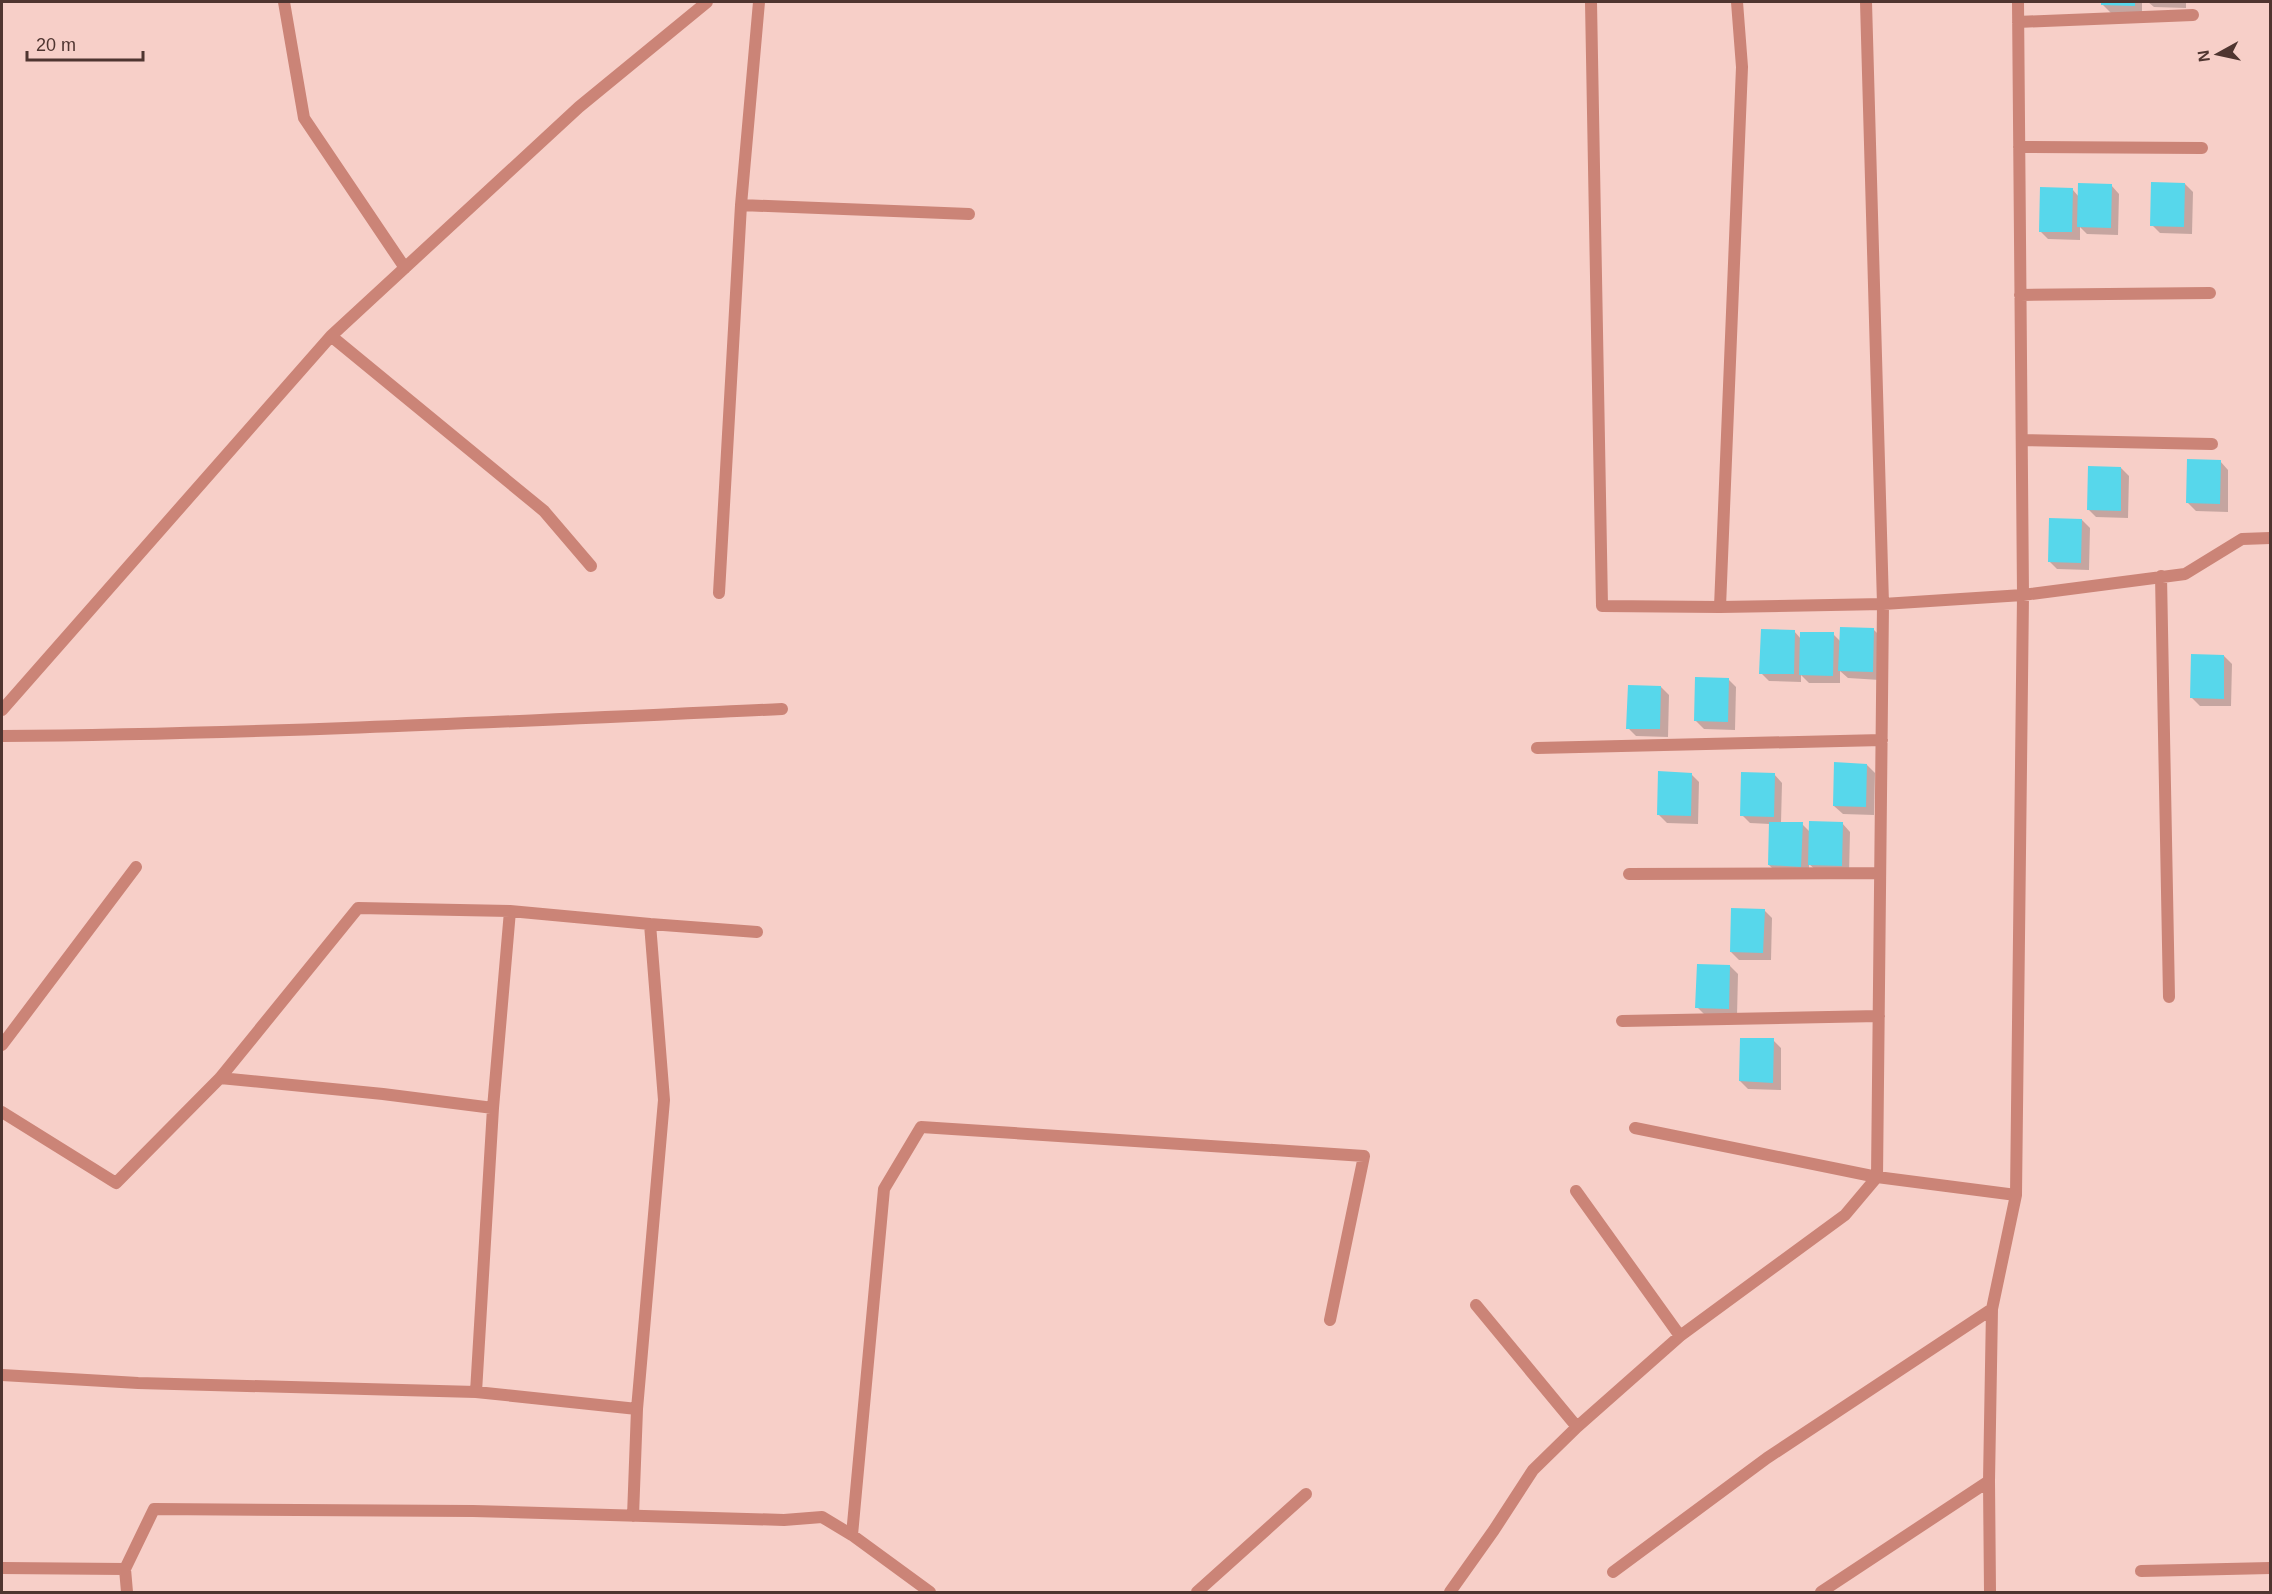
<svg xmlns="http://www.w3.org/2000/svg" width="2272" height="1594" font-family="Helvetica,sans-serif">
  <rect width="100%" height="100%" fill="#f7cfc8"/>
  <path fill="#0003" d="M2103 2H2142V13H2111L2103 5Z
    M2148 2H2186V8L2154 7Z
    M2185 184 2193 192 2192 234 2160 233 2152 225Z
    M2111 185 2119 194 2118 235 2087 234 2080 227V240L2048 239 2040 231 2073 190 2079 197Z
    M2220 461 2228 470V512L2196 511 2188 503Z
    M2121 468 2129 476 2128 518 2096 517 2088 509Z
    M2082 520 2090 528 2089 570 2057 569 2049 561Z
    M1873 629 1881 637 1880 680 1848 678 1840 671V683H1809L1801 675V682L1769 681 1761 673 1794 631 1801 639 1833 634 1841 642Z
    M2224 656 2232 664 2231 706H2200L2192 698Z
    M1728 679 1736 687 1735 730 1704 729 1696 721Z
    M1661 687 1669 695 1668 737 1636 736 1628 728Z
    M1867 765 1875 773 1874 815 1843 814 1834 806Z
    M1691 774 1699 782 1698 824 1667 823 1659 815Z
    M1774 774 1782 783 1781 823 1802 824 1810 832 1842 823 1850 832 1849 874 1818 872 1809 864V874L1777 873 1769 865 1770 824 1750 823 1742 815Z
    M1764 910 1772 918 1771 960H1739L1731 952Z
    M1730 966 1738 974 1737 1016 1705 1015 1697 1007Z
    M1773 1040 1781 1048V1090L1748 1089 1740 1081Z"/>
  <path fill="#57d7eb" d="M2101 2H2135V6L2101 5Z
    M2151 182 2185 183 2184 227 2150 226Z
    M2078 183 2112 184 2111 228 2077 227Z
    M2040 187 2073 188 2072 232H2039Z
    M2187 459 2221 460 2220 504 2186 503Z
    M2088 466 2121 467V511L2087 510Z
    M2049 518 2082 519 2081 563 2048 562Z
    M1840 627 1874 628 1873 672 1838 671Z
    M1761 629 1795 630 1794 674H1759Z
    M1800 632H1834L1833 676 1799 675Z
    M2191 654 2224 655V699L2190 698Z
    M1695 677 1729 678 1728 722 1694 721Z
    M1628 685 1661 686 1660 729H1626Z
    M1834 762 1867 764 1866 807 1833 806Z
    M1658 771 1692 773 1691 816 1657 815Z
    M1741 772 1775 773 1774 817 1740 816Z
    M1809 821 1843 822 1842 866 1808 865Z
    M1769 822H1803L1801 867 1768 865Z
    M1731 908 1765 909 1763 953 1730 952Z
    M1697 964 1730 965 1729 1009 1695 1008Z
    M1740 1038H1774L1773 1083 1739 1081Z"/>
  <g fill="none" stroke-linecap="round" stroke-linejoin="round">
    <path stroke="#cb8477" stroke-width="12" d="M284 2 304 118 405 268
      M1591 2 1602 606 1720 607
      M1737 2 1742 67 1720 607 1883 604 2023 595 2185 574 2242 539 2270 538
      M2018 22 2193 15
      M2019 147 2202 148
      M741 205 969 214
      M2020 295 2210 293
      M331 336 544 511 591 566
      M2022 440 2212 444
      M2161 576 2169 997
      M719 593 741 205 759 2
      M2 710 331 336 579 107 707 2
      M2 736C262 734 522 721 782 709
      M1537 748 1882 740
      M1629 874 1880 873
      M1622 1021 1879 1016
      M2 1045 136 867
      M220 1078 383 1094 493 1108
      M2 1112 116 1183 220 1078 358 908 510 911 650 924
      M1635 1128 1877 1177 2016 1195
      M1576 1191 1680 1336
      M1476 1305 1577 1427
      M2 1375 138 1383 476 1392 637 1409 633 1516
      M476 1392 493 1108 510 911
      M637 1409 664 1100 650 924 757 932
      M852 1535 884 1189 921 1127 1364 1156 1330 1320
      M2 1568 125 1569 154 1509 473 1511 784 1520 822 1517 852 1535 930 1592
      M125 1569 127 1592
      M2141 1571 2270 1568
      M1613 1572 1767 1458 1992 1309
      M1197 1592 1306 1494
      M1450 1592 1494 1530 1533 1470 1577 1427 1680 1336 1845 1215 1877 1177 1883 604 1866 2
      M1821 1592 1989 1481
      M1990 1592 1989 1481 1992 1309 2016 1195 2023 595 2018 2"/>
  </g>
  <rect width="2272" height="1594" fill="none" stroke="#4f3530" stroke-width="6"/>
  <g transform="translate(2218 54) rotate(262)" stroke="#f7cfc8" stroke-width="4.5" paint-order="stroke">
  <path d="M0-4.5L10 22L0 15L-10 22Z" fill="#4f3530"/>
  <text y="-9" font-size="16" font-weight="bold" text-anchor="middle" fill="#4f3530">N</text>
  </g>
  <path d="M27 51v9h116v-9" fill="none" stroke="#4f3530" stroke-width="3"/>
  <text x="36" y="51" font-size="18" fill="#4f3530" stroke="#f7cfc8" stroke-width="4.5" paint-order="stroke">20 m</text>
</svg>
